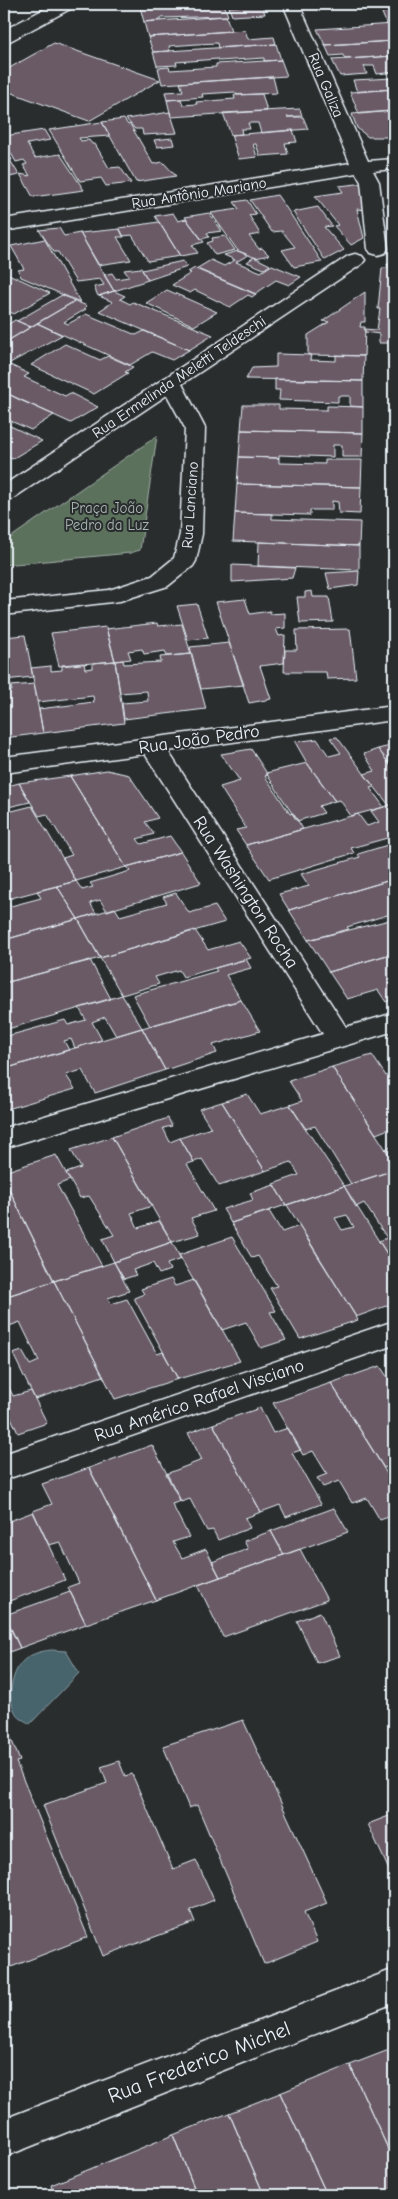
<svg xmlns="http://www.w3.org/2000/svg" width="398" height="2199" font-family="'Comic Neue',sans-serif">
  <rect width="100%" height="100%" fill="#2a2d2e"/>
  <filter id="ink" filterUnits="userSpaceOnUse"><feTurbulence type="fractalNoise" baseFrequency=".02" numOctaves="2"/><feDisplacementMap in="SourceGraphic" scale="10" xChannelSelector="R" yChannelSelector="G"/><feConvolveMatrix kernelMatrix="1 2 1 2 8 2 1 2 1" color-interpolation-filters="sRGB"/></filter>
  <g filter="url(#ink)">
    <path fill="#5c715c" stroke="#a2b1aa" d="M157 436 140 550 130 553 4 565V542Z"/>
    <path fill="#47636c" stroke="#879ca4" d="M51 1650 66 1651 79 1673 30 1724C26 1721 20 1719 17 1715 12 1708 10 1697 11 1689 15 1664 25 1653 51 1650Z"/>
    <path fill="#695a66" stroke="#e8f1f8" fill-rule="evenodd" d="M139 4H177L140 7Z
      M177 4H224L228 16 161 18V20L144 22 140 7Z
      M380 4H394V24L387 25 382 13 385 12Z
      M262 5 265 14 232 16 229 7Z
      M226 16 231 31 148 37 144 22Z
      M394 24V41L325 45 317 29Z
      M245 30 248 39 274 37 276 44 218 48 217 43 197 44 169 46 170 51 153 52 148 37Z
      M394 41V56L345 59 343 55 330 56 325 45Z
      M54 43 160 80 89 121 4 90V71Z
      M276 44 281 60 264 61V58L219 61 218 59 176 62 177 65 157 66 153 52Z
      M394 56V72L377 74 374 66H364L367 74 340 76 332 60Z
      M281 60 287 76 162 84 158 68 169 67 170 70 216 67V64Z
      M273 77 277 93 237 95 235 92 202 94 203 97 167 100 165 92 183 91 180 83Z
      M394 78V89L357 92 353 80Z
      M393 89V111L359 114 350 92Z
      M262 94 267 111 171 117 167 100 181 99 183 105 197 104 196 102 235 99 234 95Z
      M300 109 302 116 287 117H303L308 129 261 133 258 123H248L250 129H241L242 134 231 135 223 113Z
      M390 111 394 119V139L393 137H368L357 128 352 114Z
      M170 112 177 133 143 135 142 129H135L126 119Z
      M124 119 128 125 130 124 153 164 163 162 176 176 136 182 102 122Z
      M102 122 110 136 79 138 81 141 89 140 92 144H95L109 168 120 167 131 183 106 186 101 178 80 181 49 130Z
      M44 130 50 140 27 144 35 158 60 154 84 190 33 197 20 174 30 176 23 165 27 164 24 160 16 162 4 141V136Z
      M293 130 297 142 285 143 288 154 260 156 256 144H253L257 157 239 159 231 135Z
      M172 138 174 145 157 147 154 140Z
      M4 147 12 160H10L19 175 4 178Z
      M366 183V210L357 209 364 238 351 245 334 226 338 225 315 196 343 192 339 186Z
      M277 195 289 212 322 262 294 267 282 250 295 247 282 231 272 232 250 200Z
      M247 200 256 214 249 215 260 234 249 236 259 249 262 248 269 255 256 258 238 251 211 213 239 209 234 202Z
      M318 207 332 226 324 227 344 250 325 260 293 212Z
      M173 213 178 221 186 219 204 242 192 245 198 253 180 256 155 216Z
      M209 213 222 231 207 233 209 237 201 239 185 217Z
      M159 222 180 256 148 261 132 235 123 236 119 228Z
      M59 228 64 236 80 233 114 291 98 296 94 287 104 285 100 279 76 282 58 252H54L39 230Z
      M120 229 124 237H117L131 260 98 265 80 233Z
      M225 236 235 250 215 255 207 243 213 241 212 238Z
      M45 239V240L80 302 21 277 18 270 24 269 11 246Z
      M238 251 248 255 236 262 261 272 272 265 301 277 289 285 276 280 255 294 196 269 211 260 224 266 235 260 224 255Z
      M254 257 270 265 264 269 247 262Z
      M183 261 187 267 148 280 142 270Z
      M387 264 394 265V343H379V334L365 332 364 329 377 330 380 309H378L382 268H388Z
      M141 268 148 280 114 291 104 275 112 273 116 279 129 277 124 270Z
      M195 268 256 294 252 297 248 295 230 307 195 290 190 293 172 285 191 273 188 272Z
      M4 272 50 293 14 314 4 309Z
      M167 290 217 312 194 326 146 303Z
      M114 291 125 296 120 299 130 304 133 302 213 335 189 350 99 311 113 302 99 296Z
      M365 292V322H361L360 327H365L364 356 308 355V335L329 322 323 321Z
      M62 295 75 301 31 327 17 321Z
      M75 301 87 306 84 308 86 309 64 322 68 324 86 314 136 335 144 331 189 350 172 360 152 352 130 365 37 323Z
      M15 320 31 327 4 343V327Z
      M37 323 62 335 8 364 4 362V343Z
      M65 344 100 360 108 356 133 367 125 372 128 373 94 394 31 365Z
      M276 354 311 355 310 360 336 361V355L364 356 363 381 246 379 252 368 276 367Z
      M4 362 29 374 24 377 65 396 70 393 98 407 71 423 4 392V390L9 387 4 384Z
      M275 379 363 381V407L350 406V396H338V402L279 400 280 390H275Z
      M4 392 20 400 54 415 31 430 4 418Z
      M243 405H279V409L327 410V406L363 407V433L241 430Z
      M4 423 42 441 12 459 4 455Z
      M241 430 363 433 362 457H342V445H333V457L279 455V458L239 457Z
      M239 457 279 458V463L325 464V460H362L361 487 237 484Z
      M237 484 361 487 360 514 339 513 338 502 332 501V510H310V515L235 513Z
      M235 513 272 514V519L360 522 359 546 233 541Z
      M259 542 359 546V570L258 566Z
      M232 565 295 568 292 578 232 582Z
      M359 571 358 585 330 589 326 573Z
      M312 591 313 597H329L333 622 300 623 297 597H305V592Z
      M245 599 250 614 270 611V614L285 613V628L276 629 279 636 285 635 284 663 260 666 271 699 249 703 216 602Z
      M197 604 208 638 188 640 177 606Z
      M157 623 158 626 182 624 191 654 167 656 165 651 144 654 142 649 128 651 131 659 115 661 106 629Z
      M106 627 115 661 59 666 51 633Z
      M350 629 356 678 327 679 326 672H284L285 650H297L296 630Z
      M25 635 33 677 4 680V637Z
      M229 643 244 685 201 689 190 647Z
      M191 654 206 709 124 719 122 703 148 701 147 691 120 693 115 661 123 660 124 664 161 662 160 657Z
      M115 661 124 723 43 733 39 709 94 702 93 696 38 702 31 668 51 666V671L62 670V665L84 663 85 669 93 668V663Z
      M34 684 43 733 4 738V692L12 691 11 686Z
      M337 737 374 787 370 788 384 807 351 816 340 800 335 801 307 763 295 742 317 739 329 756 341 753 330 738Z
      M394 745V770L378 749Z
      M251 749 268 775 265 776 290 814 293 813 303 829 246 845 236 830 246 828 220 787 240 781 221 754Z
      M378 749 394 770 393 810 364 774 375 771 364 754Z
      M307 763 335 801 319 806 324 813 297 821 266 773Z
      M107 770 129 775 158 818 145 822 154 834 137 839 141 844 170 836 181 852 126 867 70 776Z
      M70 776 126 867 76 881 63 858 72 855 47 814 39 816 19 783Z
      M19 783 30 802 4 808V787Z
      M390 805 394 811V841L391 837 351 848 354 853 269 879 246 845 358 814 367 826 379 822 371 811Z
      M32 806 76 881 4 900V813Z
      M394 843V879L289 910 279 894 309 886 301 874 360 857 358 854Z
      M181 852 201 883 107 911 100 900 90 903 96 913 78 919 57 886 76 881 82 890 93 887 90 883 130 871 126 867Z
      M394 879V913L347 927 349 929 308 940 289 910Z
      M57 886 78 919 4 940V900L7 899 11 906 41 898 37 891Z
      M176 893 189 913 215 906 225 922 100 958 78 919 115 908 120 916 167 903 163 897Z
      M78 919 100 958 4 983V940Z
      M394 919V953L329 972 308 940Z
      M195 930 208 950 239 941 251 958 183 977 179 970 155 977 159 984 122 995 100 958Z
      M394 953V999L386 1002 378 990 347 999 329 972Z
      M246 959 251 968 226 975 241 1000 150 1026 133 995 217 971 215 968Z
      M90 960 111 999 4 1030V983Z
      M122 995 142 1028 116 1036 105 1017 92 1022 102 1040 75 1048 71 1039 64 1041 69 1050 4 1069V1037L65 1020 68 1025 86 1020 79 1008Z
      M241 1000 260 1031 213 1045 217 1053 165 1070 142 1028Z
      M142 1028 165 1070 95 1093 82 1070 66 1075 75 1089 4 1110V1069Z
      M372 1055 386 1076 394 1073V1127L376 1134 332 1067Z
      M332 1067 394 1162V1170L351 1184 315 1126 305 1129 290 1105 302 1101 289 1081Z
      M247 1094 260 1114 290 1105 344 1186 286 1205 273 1184 299 1175 291 1162 265 1171 222 1102Z
      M222 1102 265 1171 219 1186 202 1159 194 1162 180 1138 211 1128 199 1109Z
      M168 1118 172 1126 163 1128 170 1142 180 1138 194 1162 187 1164 214 1211 191 1218 200 1234 172 1242 112 1137Z
      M112 1137 152 1206 131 1213 138 1228 159 1221 172 1242 114 1262 102 1239 114 1235 89 1196 80 1198 66 1173 81 1168 71 1150Z
      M394 1146V1162L385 1149Z
      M56 1155 70 1180 57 1185 102 1266 54 1281 4 1179V1172Z
      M394 1170V1265L379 1241 387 1238 364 1203 356 1207 344 1186Z
      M4 1179 54 1281 4 1297Z
      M274 1185 286 1205 231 1223 223 1209 253 1200 250 1193Z
      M344 1186 394 1265V1303L356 1317 287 1205ZM347 1215 354 1227 342 1230 335 1218Z
      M269 1211 282 1232 299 1226 358 1320 300 1339 270 1288 277 1286 258 1256 252 1258 231 1223Z
      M232 1237 276 1311 270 1312 286 1340 261 1348 246 1322 222 1330 179 1255Z
      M172 1242 181 1259 167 1264 170 1270 159 1274 153 1263 133 1270 136 1275 124 1279 114 1262Z
      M114 1262 129 1291 108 1298 111 1304 127 1299 157 1354 163 1352 178 1379 115 1399 54 1281Z
      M171 1279 175 1286 194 1280 240 1361 178 1379 134 1298 144 1294 141 1289Z
      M54 1281 103 1376 35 1399 13 1354 22 1351 30 1365 39 1361 20 1322 4 1328V1297Z
      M380 1366 394 1387V1464L384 1468 331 1383Z
      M4 1377 13 1396 31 1391 47 1423 18 1433 4 1402Z
      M331 1383 394 1485V1515L380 1520 367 1498 352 1503 339 1481 323 1487 317 1478 327 1474 313 1451 303 1455 273 1403Z
      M260 1408 273 1433 288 1428 301 1450 292 1453 321 1504 286 1517 280 1505 261 1512 213 1424Z
      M213 1424 261 1512 245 1518 250 1528 218 1540 213 1530 207 1531 190 1499 181 1502 166 1474 202 1460 188 1433Z
      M152 1445 181 1501 172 1504 189 1537 173 1542 182 1558 206 1549 220 1577 156 1600 89 1468Z
      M89 1468 156 1600 86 1624 68 1587 79 1583 60 1542 49 1545 33 1511 52 1504 42 1484Z
      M334 1508 348 1532 284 1555 271 1531Z
      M33 1512 65 1580 4 1603V1523Z
      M271 1531 284 1555 220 1577 212 1562 248 1549 244 1541Z
      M300 1549 327 1600 223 1637 198 1585Z
      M70 1592 86 1624 20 1648 5 1615Z
      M320 1612 340 1656 317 1663 297 1621Z
      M4 1615 20 1648 4 1654Z
      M243 1720 327 1903 304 1912 317 1942 264 1964 197 1805 189 1808 163 1746Z
      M4 1721 20 1761 16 1762 88 1937 6 1969 4 1963Z
      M119 1761 125 1776 132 1774 173 1869 196 1860 214 1900 190 1910 195 1922 103 1956 43 1805 107 1783 101 1767Z
      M394 1814V1881L368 1824Z
      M394 2048V2162L350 2065Z
      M350 2065 394 2162V2195H327L280 2093Z
      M280 2093 327 2195H264L229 2113Z
      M229 2113 264 2195H197L173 2135Z
      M173 2135 197 2195H54L51 2185Z"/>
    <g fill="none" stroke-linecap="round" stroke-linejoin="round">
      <defs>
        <path id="minor" d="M54 4H74L72 8 10 41 4 42V30Z
          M283 4H299L368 161 394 159V169L373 171 379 182 388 249 385 253 378 255 371 253 368 249 361 182 356 173 4 231V219L350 163Z
          M355 254 362 256 365 260 362 264 182 384 205 428 202 534 196 561 193 566 168 586 120 601 4 615V601L109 590 152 576 174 558 180 534 185 428 167 395 12 499 4 500V485L348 256Z
          M394 706V720L168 751 346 1027 394 1013V1031L4 1148V1128L323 1034 145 754 4 773V757Z
          M394 1321V1345L4 1480V1454Z
          M394 1969V2003L4 2157V2119Z"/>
      </defs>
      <use href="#minor" stroke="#e8f1f8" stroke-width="3"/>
      <use href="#minor" fill="#2a2d2e" fill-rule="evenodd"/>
    </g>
  </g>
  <g text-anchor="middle" stroke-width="4" stroke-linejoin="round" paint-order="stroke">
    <g font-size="15" fill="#e8f1f8" stroke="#2a2d2e">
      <text transform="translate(326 85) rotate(67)" y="5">Rua Galiza</text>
      <text transform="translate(199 193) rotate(-9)" y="5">Rua Antônio Mariano</text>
      <text transform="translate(179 377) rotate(-34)" y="5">Rua Ermelinda Meletti Teldeschi</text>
      <text transform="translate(190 505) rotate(-86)" y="5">Rua Lanciano</text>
    </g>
    <g font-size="15" fill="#a9b7b2" stroke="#2a2d2e">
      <text x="107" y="513">Praça João<tspan x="107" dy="17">Pedro da Luz</tspan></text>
    </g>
    <g font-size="18" fill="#e8f1f8" stroke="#2a2d2e">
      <text transform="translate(199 739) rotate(-8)" y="6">Rua João Pedro</text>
      <text transform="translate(246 892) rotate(57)" y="6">Rua Washington Rocha</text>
      <text transform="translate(199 1400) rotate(-19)" y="6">Rua Américo Rafael Visciano</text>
    </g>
    <g font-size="21" fill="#e8f1f8" stroke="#2a2d2e">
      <text transform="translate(199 2062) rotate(-21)" y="7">Rua Frederico Michel</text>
    </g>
  </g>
  <rect width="398" height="2199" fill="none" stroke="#2a2d2e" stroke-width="20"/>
  <rect x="10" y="10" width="378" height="2179" fill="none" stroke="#e8f1f8" stroke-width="2" filter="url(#ink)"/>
</svg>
